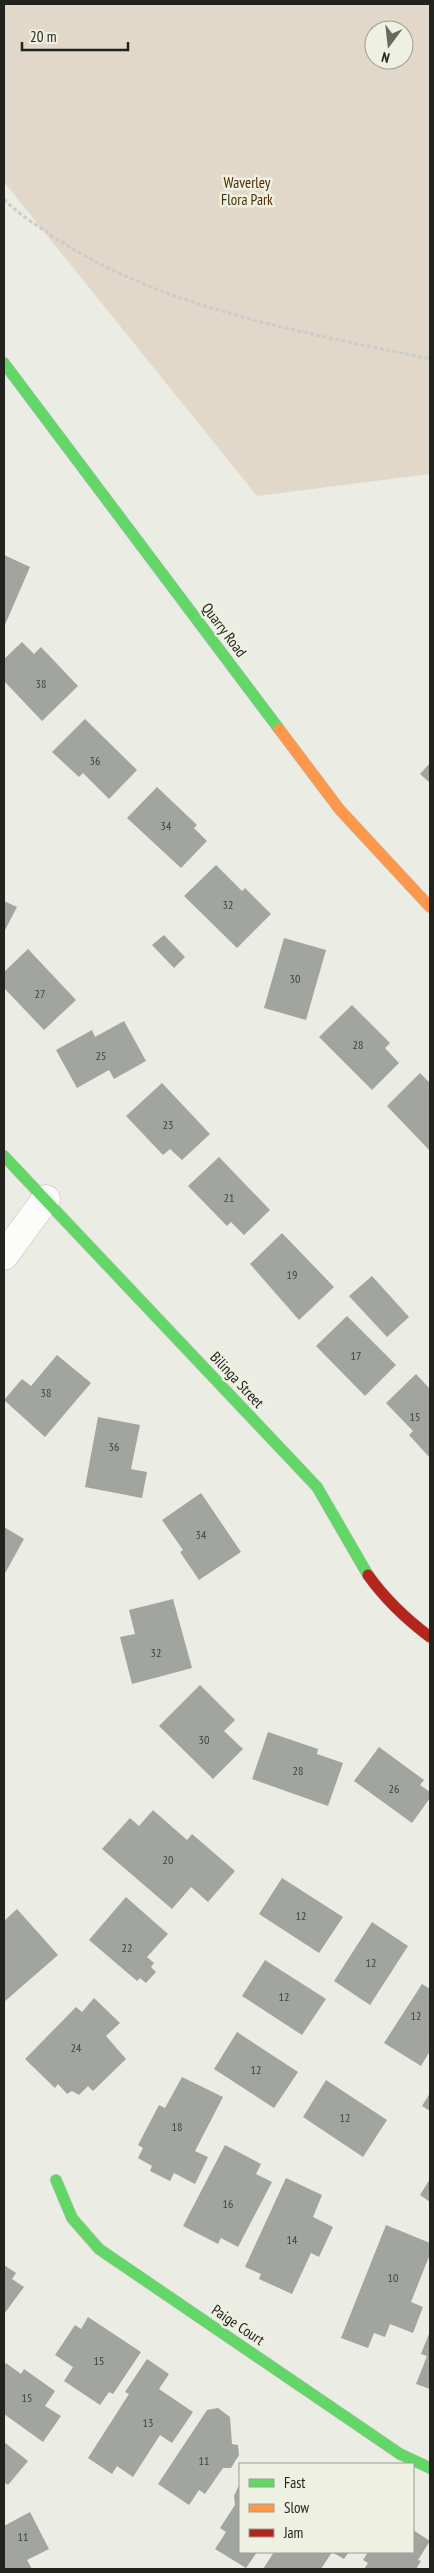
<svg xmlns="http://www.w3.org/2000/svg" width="434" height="2573" font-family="'PT Sans Narrow',sans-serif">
  <rect width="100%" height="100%" fill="#ebece4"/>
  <path fill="#e1d8c9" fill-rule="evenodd" d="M4 4H430V474L257 496 4 182ZM374 30H404V60H374Z"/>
  <path fill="#a2a49f" d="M4 555 30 567 4 627Z
    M22 642 34 654 41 647 78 686 42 721 4 681V659Z
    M85 719 137 770 109 799 83 773 79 777 52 752Z
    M430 763V783L420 774Z
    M157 787 197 825 194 828 207 841 181 868 127 818Z
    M216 865 242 891 245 888 271 914 237 948 184 896Z
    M4 901 17 907 4 932Z
    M164 935 185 957 174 968 152 945Z
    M284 938 326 950 306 1020 264 1008Z
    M28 949 76 1000 44 1030 4 988V972Z
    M352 1005 390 1043 385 1048 399 1063 372 1090 319 1037Z
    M124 1021 146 1061 114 1079 109 1070 77 1088 56 1050 92 1030 95 1037Z
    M420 1073 430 1083V1151L387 1106Z
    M162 1083 210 1134 182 1160 170 1149 163 1155 126 1116Z
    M219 1157 270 1210 244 1235 231 1222 227 1226 188 1186Z
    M282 1233 334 1287 299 1320 250 1264Z
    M372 1276 409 1317 387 1337 349 1296Z
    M347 1316 396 1365 365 1396 316 1346Z
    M57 1355 91 1383 45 1437 4 1400 22 1379 31 1386Z
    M416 1374 430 1389V1458L409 1435 413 1431 386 1403Z
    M98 1417 140 1425 131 1469 147 1472 142 1498 85 1487Z
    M201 1493 241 1552 199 1580 180 1552 183 1550 162 1520Z
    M4 1527 24 1539 4 1575Z
    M173 1599 192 1668 132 1684 120 1637 135 1634 129 1610Z
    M200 1685 235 1720 224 1731 243 1749 213 1779 159 1726Z
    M268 1732 318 1749 317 1754 343 1763 328 1806 252 1779Z
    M379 1747 424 1780 420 1785 430 1792V1798L412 1823 354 1781Z
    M153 1810 187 1840 192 1834 235 1871 208 1902 191 1887 172 1909 102 1849 130 1818 139 1826Z
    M282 1878 343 1917 319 1953 259 1914Z
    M126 1897 168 1934 147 1957 154 1963 151 1967 156 1972 146 1983 140 1978 137 1981 89 1940Z
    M17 1909 58 1955 4 2002V1921Z
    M372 1922 408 1946 370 2005 334 1981Z
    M265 1960 326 1999 302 2035 242 1996Z
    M422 1984 430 1989V2051L421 2066 384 2043Z
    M94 1998 120 2023 106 2036 126 2059 93 2091 88 2086 79 2095 72 2091 67 2094 58 2084 55 2088 25 2059 76 2007 82 2012Z
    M237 2032 298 2072 274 2108 214 2069Z
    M182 2077 223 2097 195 2151 208 2157 195 2184 174 2173 170 2181 150 2171 152 2166 138 2158 143 2148 138 2145 159 2105 165 2108Z
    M326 2080 387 2120 363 2157 303 2117Z
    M430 2093V2111L422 2106Z
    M225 2145 261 2164 256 2174 272 2182 238 2247 221 2238 218 2244 183 2226Z
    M286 2178 322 2195 313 2217 333 2227 319 2257 311 2253 292 2294 259 2279 261 2274 245 2267Z
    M430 2179V2202L420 2195Z
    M386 2225 430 2243V2254L411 2302 423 2307 413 2333 390 2324 385 2337 374 2333 368 2348 341 2338Z
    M4 2265 16 2273 12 2279 24 2287 4 2314Z
    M88 2317 141 2352 113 2394 109 2392 100 2405 64 2381 73 2367 55 2355 75 2325 81 2329Z
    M430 2331V2389L416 2384 427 2356 421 2354Z
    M147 2359 169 2374 159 2389 193 2412 172 2443 160 2435 133 2477 117 2466 112 2474 88 2458 129 2394 125 2392Z
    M6 2363 21 2374 24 2369 55 2391 45 2406 61 2416 43 2442 4 2414V2367Z
    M218 2408 230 2417 232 2444 238 2445 239 2455 231 2468H223L205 2494 199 2490 189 2505 158 2484 207 2410Z
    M4 2442 28 2461 8 2485 4 2482Z
    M240 2483V2552H257L246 2568 215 2549 226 2532 220 2528 235 2505 234 2496Z
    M30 2512 49 2549 27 2560 32 2569H4V2526Z
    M413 2530 430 2541 418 2560 421 2561 416 2569H364L368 2563 363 2560 368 2552H413Z
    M274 2552H349L344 2559 332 2552 321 2569H263Z"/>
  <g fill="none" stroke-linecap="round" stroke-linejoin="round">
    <defs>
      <path id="street" d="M4 1256 46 1199"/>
      <path id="fast" d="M4 363 279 729
        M4 1156 317 1487 368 1575
        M56 2180 72 2218 99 2249 400 2454 430 2468"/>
      <path id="slow" d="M279 729 340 810 430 907"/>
      <path id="jam" d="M368 1575C385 1599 406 1619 430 1637"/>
    </defs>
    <use href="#street" stroke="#bcbdb7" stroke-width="29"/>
    <use href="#fast" stroke="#bcbdb7" stroke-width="12"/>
    <use href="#slow" stroke="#bcbdb7" stroke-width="12"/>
    <use href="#jam" stroke="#bcbdb7" stroke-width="12"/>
    <path stroke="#ccccca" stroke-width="3" stroke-dasharray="4 2.5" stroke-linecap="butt" d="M4 199C15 211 29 220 42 229 154 308 299 331 430 359"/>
    <use href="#street" stroke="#fcfcfb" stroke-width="28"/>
    <use href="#fast" stroke="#63d668" stroke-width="11"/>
    <use href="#slow" stroke="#ff974d" stroke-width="11"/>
    <use href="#jam" stroke="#b3261e" stroke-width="11"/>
  </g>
  <g text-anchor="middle" stroke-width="5" stroke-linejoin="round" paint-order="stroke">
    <g font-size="12" fill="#42433e">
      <text x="41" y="688">38</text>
      <text x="95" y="765">36</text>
      <text x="166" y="830">34</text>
      <text x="228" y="909">32</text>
      <text x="295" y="983">30</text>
      <text x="40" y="998">27</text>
      <text x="358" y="1049">28</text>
      <text x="101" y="1060">25</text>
      <text x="168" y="1129">23</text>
      <text x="229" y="1202">21</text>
      <text x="292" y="1279">19</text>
      <text x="356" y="1360">17</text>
      <text x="46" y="1397">38</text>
      <text x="415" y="1421">15</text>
      <text x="114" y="1451">36</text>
      <text x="201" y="1539">34</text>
      <text x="156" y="1657">32</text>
      <text x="204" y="1744">30</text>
      <text x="298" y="1775">28</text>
      <text x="394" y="1793">26</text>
      <text x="168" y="1864">20</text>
      <text x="301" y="1920">12</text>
      <text x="127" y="1952">22</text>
      <text x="371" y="1967">12</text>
      <text x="284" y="2001">12</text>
      <text x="416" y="2020">12</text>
      <text x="76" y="2052">24</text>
      <text x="256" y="2074">12</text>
      <text x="345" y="2122">12</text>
      <text x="177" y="2131">18</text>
      <text x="228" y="2208">16</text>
      <text x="292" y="2244">14</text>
      <text x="393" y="2282">10</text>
      <text x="99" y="2365">15</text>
      <text x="27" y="2402">15</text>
      <text x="148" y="2427">13</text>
      <text x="204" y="2465">11</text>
      <text x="23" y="2541">11</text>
    </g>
    <g font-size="15" fill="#4d2e00" stroke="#eef0e1">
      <text x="247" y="188">Waverley<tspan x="247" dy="17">Flora Park</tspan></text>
    </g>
    <g font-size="15" fill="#22231e" stroke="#eef0e1">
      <text transform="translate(224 630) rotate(53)" y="5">Quarry Road</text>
      <text transform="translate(237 1380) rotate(47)" y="5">Bilinga Street</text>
      <text transform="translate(238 2325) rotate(34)" y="5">Paige Court</text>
    </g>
  </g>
  <rect width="434" height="2573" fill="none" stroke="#22231e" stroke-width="10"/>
  <rect x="239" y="2463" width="175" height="90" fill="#eef0e1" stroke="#9c9e93"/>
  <rect x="249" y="2479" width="25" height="8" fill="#63d668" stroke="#9c9e93"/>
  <text x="284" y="2488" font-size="15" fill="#22231e">Fast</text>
  <rect x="249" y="2504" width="25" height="8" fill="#ff974d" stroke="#9c9e93"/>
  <text x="284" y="2513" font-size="15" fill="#22231e">Slow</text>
  <rect x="249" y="2529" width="25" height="8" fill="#b3261e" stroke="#9c9e93"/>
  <text x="284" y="2538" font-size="15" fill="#22231e">Jam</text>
  <g transform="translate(389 45) rotate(195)"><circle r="24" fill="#eef0e1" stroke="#9c9e93"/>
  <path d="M0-4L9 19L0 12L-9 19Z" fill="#686963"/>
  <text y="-8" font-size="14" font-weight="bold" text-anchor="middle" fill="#22231e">N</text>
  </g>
  <path d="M22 42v8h106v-8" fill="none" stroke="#22231e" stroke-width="2.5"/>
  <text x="30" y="42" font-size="15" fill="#22231e" stroke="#eef0e1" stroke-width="4" paint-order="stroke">20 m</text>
</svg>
